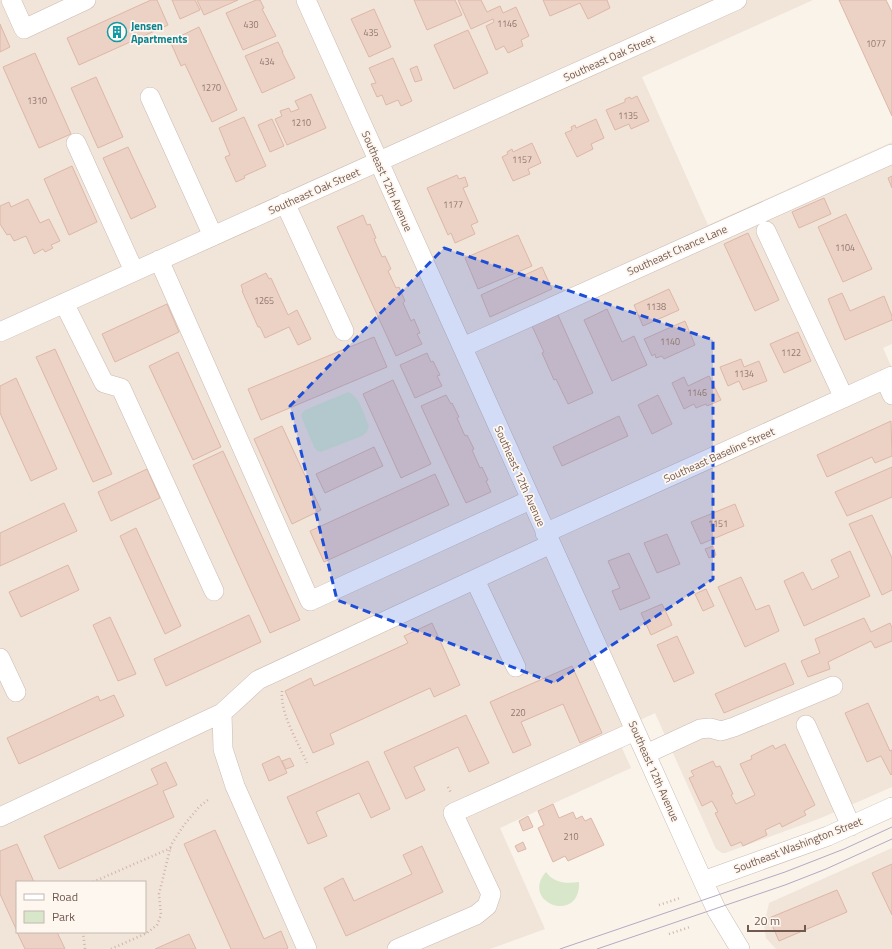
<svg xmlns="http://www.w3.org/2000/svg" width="892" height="949" font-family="'Titillium Web',sans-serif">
  <rect width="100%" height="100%" fill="#faf3ea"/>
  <path fill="#f1e4d9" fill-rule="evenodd" d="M0 0H813L642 77 708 225 892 142V344L883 348 892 368V787L821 818 725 853H722L716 849 655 713 615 732 631 768 500 828 545 929 490 949H0ZM17 882H145V932H17Z
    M892 848V949H776L766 938 764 925 769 903Z"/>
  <path fill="#d8e7ca" d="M348 392C360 396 364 415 369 426L367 432 362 436 321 452 317 451 314 447 301 416 302 413 305 410Z
    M546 872C554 883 566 884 579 882 581 925 519 903 546 872Z"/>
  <path fill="#ecd1c5" stroke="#ddb7a7" d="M151 0H157L168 25 79 65 67 38Z
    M172 0H195L200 10 180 19Z
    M197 0H238L204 15Z
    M256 0H260L264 8 262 9 276 36 243 50 226 13Z
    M414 0H455L462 15 427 30Z
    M458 0H481L487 12 500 6 503 13 516 7 529 36 521 40 523 46 508 53 504 46 496 50 486 26 494 22 493 19 471 29Z
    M543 0H607L610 8 588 19 580 3 550 16Z
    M839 0H886L892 12V116Z
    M374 9 391 47 369 57 351 19Z
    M0 24 10 47 0 52Z
    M199 27 237 110 212 122 185 64 181 66 170 41Z
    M468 30 488 73 454 89 434 45Z
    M278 42 283 52H282L295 78 262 93 245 56Z
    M35 53 71 134 39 148 3 67Z
    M393 58 412 101 401 106 398 100 386 105 382 95 377 97 371 84 376 83 369 68Z
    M417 66 422 80 415 82 410 69Z
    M96 77 123 137 98 148 71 88Z
    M311 94 326 128 287 145 275 119 282 116 280 111 289 108 291 112 299 109 295 101Z
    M637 96 649 121 631 129 629 124 615 130 606 110 625 102V99L630 97 631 99Z
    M244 117 266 166 244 176 245 178 236 182 225 157 230 155 219 128Z
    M272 119 284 146 270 152 258 125Z
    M596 119 604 138 591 144 593 149 577 157 565 133 572 130 571 127 575 125 576 128Z
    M532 143 541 163 528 169 530 174 513 181 502 157 508 154 507 152 512 149 513 152Z
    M128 147 156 207 131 219 103 158Z
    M72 166 97 222 69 235 44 179Z
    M457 175 459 179 465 177 468 186 463 188 478 222 471 225 475 234 455 243 451 233 448 235 427 188Z
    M892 176V188L888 178Z
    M824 198 831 214 799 228 792 212Z
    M28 199 40 223 49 219 60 241 51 245 53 248 45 252 43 249 34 254 26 236 14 241 10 234 7 235 0 224V206L9 202 11 207Z
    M846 214 872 269 843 282 818 227Z
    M363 215 367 225 370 224 376 238 374 239 382 257 385 256 391 269 388 271 396 288 399 287 405 301 403 303 411 321 414 319 420 333 417 334 422 344 396 356 337 227Z
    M748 233 779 300 755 311 724 244Z
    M518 235 532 266 478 289 465 258Z
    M542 267 552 289 490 317 481 295Z
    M266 273 269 279 271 278 288 315 297 310 311 339 298 345 289 327 265 338 260 327H258L242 291H243L241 285Z
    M669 289 679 310 643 326 634 305Z
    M842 293 850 311 884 296 892 316V320L845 340 828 299Z
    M167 304 179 332 115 362 102 334Z
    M607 309 622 342 634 336 647 365 612 381 584 320Z
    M558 315 593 393 568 404 556 379 554 380 542 353 544 352 532 326Z
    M685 321 695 345 664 359 662 356 656 358 655 354 652 356 644 339Z
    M798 332 811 361 784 373 770 344Z
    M374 337 387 367 261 420 248 389Z
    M55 349 112 474 93 482 36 357Z
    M178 352 221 447 193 460 149 366Z
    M427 353 431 362 433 361 440 375 437 376 442 386 415 398 400 365Z
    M741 359 744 367 759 361 767 381 743 390 739 381 728 386 720 367Z
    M709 376 721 400 707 406 706 404 696 408 694 404 684 409 672 383 684 377 688 386Z
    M16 378 57 469 31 481 0 413V386Z
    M393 380 431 464 401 478 363 394Z
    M446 395 451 404 452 403 459 417 457 418 465 436 467 435 474 449 472 450 480 468 482 467 488 480 486 481 491 492 466 503 421 406Z
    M658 395 672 424 652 434 638 405Z
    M619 416 628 436 562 466 553 447Z
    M891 421 892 456 875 463 872 457 827 477 817 455Z
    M282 426 321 510 292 524 254 439Z
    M374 447 383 466 325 493 316 474Z
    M223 451 300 620 270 633 193 465Z
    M892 467V497L847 516 835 492Z
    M147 469 160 498 111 521 98 492Z
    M435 474 449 505 324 562 310 531Z
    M64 503 77 531 0 566V533Z
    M735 504 744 526 701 544 691 522Z
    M872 515 892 558V590L882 595 849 524Z
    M136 528 181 626 165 634 120 536Z
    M667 534 680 564 657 573 644 543Z
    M713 546 716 555 709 558 705 549Z
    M850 551 870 596 804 626 784 581 803 572 812 590 839 577 831 560Z
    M629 553 650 598 620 610 612 591 620 588 608 561Z
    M68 565 79 590 21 617 9 592Z
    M741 577 756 610 769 605 779 631 745 647 718 587Z
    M706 589 714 606 703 611 695 594Z
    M662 604 672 625 651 635 641 613Z
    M249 615 261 642 166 686 154 659Z
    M110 617 136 674 118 681 93 625Z
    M864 618 871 632 890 623 892 628V641L875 648 871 641 828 662 830 669 808 677 801 661 820 653 815 639Z
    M432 623 460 685 434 697 430 688 330 734 334 744 313 753 285 691 311 678 314 686 408 643 404 636Z
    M677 636 694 673 674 682 657 645Z
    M785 663 794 684 724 713 715 694Z
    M572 666 602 733 580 743 563 704 521 722 531 745 513 753 490 702Z
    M114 695 124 716 19 764 7 738 98 696 100 701Z
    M868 703 890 751 892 750V774L891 775 881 756 867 762 845 713Z
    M466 715 489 763 469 772 458 747 414 767 425 790 406 799 384 752Z
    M785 744 815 805 804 811 806 815 782 827 780 823 765 830 767 835 743 846 741 842 731 846 715 813 718 812 712 801 702 806 689 778 694 776 691 771 713 761 716 767 720 766 733 794 731 795 736 804 755 795 740 764 752 759 751 756 773 745 775 749Z
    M279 756 287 773 269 781 262 764Z
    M290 758 294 766 286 769 282 761Z
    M368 761 390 809 371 818 359 793 316 812 327 836 308 844 287 797Z
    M166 762 177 785 163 791 174 817 59 869 44 836 158 784 151 769Z
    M553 804 559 818 573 812 576 819 582 816 585 821 591 818 604 845 568 861 565 856 553 862 538 828 544 825 538 811Z
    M528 816 533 827 523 831 519 821Z
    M215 830 264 939 281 931 288 948 286 949H231L184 844Z
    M523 842 526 849 518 852 515 846Z
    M17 844 34 882H17V931L0 894V851Z
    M422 846 443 892 346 936 324 888 343 878 354 901 412 874 403 855Z
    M892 864V915L872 873Z
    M837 890 847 912 779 941 769 918Z
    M17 932H57L65 949H25Z
    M189 934 196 949H155Z"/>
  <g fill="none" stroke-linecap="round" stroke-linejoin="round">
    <defs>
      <path id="minor" d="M11 0 24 29 86 0
        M306 0 703 881 716 909 740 949
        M150 97 213 236
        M76 143 134 271
        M285 203 344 331
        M766 231 844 398
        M159 260 310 601 530 500
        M64 303 104 383 121 388 214 591
        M0 332 737 0
        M463 347 892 154
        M885 379 892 395
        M545 533 892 376
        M475 580 516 667
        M0 658 16 692
        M222 713 223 749 235 786 307 949
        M806 725 851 826
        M646 754 700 729 710 728 721 731 734 727 833 686
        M0 817 222 713 258 680 551 544
        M703 881 828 836 892 807
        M397 949 476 915 487 906 491 894 453 813 635 731"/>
    </defs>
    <use href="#minor" stroke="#cbbab1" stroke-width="20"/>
    <path stroke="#d1b4a8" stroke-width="2.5" stroke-dasharray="1 3" stroke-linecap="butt" d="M282 691C280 714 298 742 307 763
      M448 787 451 793
      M93 882 171 848
      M659 905 680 898
      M83 932 85 949
      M669 934 690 927
      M111 949 147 933 157 925 161 915 159 894 171 845 184 825 199 807 209 799"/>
    <use href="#minor" stroke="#fff" stroke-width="19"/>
    <path stroke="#b5a9c3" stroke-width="1" d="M560 949 785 872 844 849 892 827
      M597 949 785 885 826 869 892 839"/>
  </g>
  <path fill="#1d4ed8" fill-opacity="0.2" stroke="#1d4ed8" stroke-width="3" stroke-dasharray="8 5" stroke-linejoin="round" d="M444 248 713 340V579L554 683 337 600 290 406Z"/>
  <defs>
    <symbol id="building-ring" viewBox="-11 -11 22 22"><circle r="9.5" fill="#fdf7f0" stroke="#0f9aa8" stroke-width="1.5"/><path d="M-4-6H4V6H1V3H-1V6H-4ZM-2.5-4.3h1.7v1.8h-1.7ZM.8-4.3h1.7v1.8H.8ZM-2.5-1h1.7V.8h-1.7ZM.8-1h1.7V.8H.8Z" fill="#0f9aa8"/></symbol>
  </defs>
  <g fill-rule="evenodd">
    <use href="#building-ring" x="106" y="21" width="22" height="22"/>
  </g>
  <g text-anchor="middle" stroke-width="3.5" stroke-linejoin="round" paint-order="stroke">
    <g font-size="9" fill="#90776d">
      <text x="507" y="27">1146</text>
      <text x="251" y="28">430</text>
      <text x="371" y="36">435</text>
      <text x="876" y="47">1077</text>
      <text x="267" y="65">434</text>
      <text x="211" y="91">1270</text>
      <text x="37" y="104">1310</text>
      <text x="628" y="119">1135</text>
      <text x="301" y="126">1210</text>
      <text x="522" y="163">1157</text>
      <text x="453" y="208">1177</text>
      <text x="845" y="251">1104</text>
      <text x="264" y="304">1265</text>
      <text x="656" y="310">1138</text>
      <text x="670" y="345">1140</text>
      <text x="791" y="356">1122</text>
      <text x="744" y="377">1134</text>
      <text x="697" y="396">1146</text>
      <text x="718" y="527">1151</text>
      <text x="518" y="716">220</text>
      <text x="571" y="840">210</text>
    </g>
    <g font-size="11" font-weight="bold" fill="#0d838f" stroke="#fdf7f0" text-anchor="start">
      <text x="131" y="30">Jensen<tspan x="131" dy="13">Apartments</tspan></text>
    </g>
    <g font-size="11" fill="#725950" stroke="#fdf7f0">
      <text transform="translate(609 58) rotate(-24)" y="4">Southeast Oak Street</text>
      <text transform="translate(387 181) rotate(66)" y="4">Southeast 12th Avenue</text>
      <text transform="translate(314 191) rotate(-24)" y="4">Southeast Oak Street</text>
      <text transform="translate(677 250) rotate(-24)" y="4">Southeast Chance Lane</text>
      <text transform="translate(719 455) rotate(-24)" y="4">Southeast Baseline Street</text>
      <text transform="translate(520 476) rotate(66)" y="4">Southeast 12th Avenue</text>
      <text transform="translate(654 771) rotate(66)" y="4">Southeast 12th Avenue</text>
      <text transform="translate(798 845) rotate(-21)" y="4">Southeast Washington Street</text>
    </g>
  </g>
  <rect x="16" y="881" width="130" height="52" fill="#fdf7f0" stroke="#c5b8b0"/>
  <rect x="24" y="894" width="20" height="6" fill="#ffffff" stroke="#c5b8b0"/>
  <text x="52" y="901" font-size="12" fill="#725950">Road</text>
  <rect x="24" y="911" width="20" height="12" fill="#d8e7ca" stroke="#c5b8b0"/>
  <text x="52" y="921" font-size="12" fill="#725950">Park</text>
  <path d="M748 925v6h57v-6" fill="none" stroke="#725950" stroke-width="2"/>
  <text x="754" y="925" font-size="12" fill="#725950" stroke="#fdf7f0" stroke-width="3" paint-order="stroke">20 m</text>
</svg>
